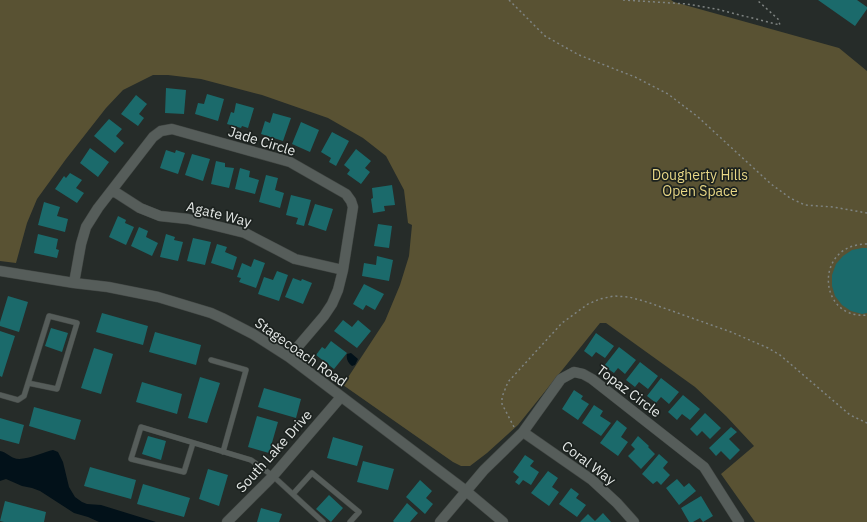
<svg xmlns="http://www.w3.org/2000/svg" width="867" height="522" font-family="'IBM Plex Sans',sans-serif">
  <rect width="100%" height="100%" fill="#262c29"/>
  <path fill="#595233" d="M0 0H671L674 2 839 48 867 71V522H755L721 474 754 446 726 416 695 387 606 323H600L518 425 487 453 470 466H461L453 462 343 385 385 321 400 285 409 256 412 225 408 223 404 190 386 156 363 138 328 118 262 95 201 79 168 75H153L123 90 106 108 66 159 37 199 27 223 16 263 0 261Z"/>
  <path fill="#021119" d="M351 353 358 359 355 365 352 366C348 363 346 359 347 354Z
    M53 450 58 452 63 462 69 487 75 497 82 502 87 504 101 505 156 522H99L88 517 74 513 40 491 32 488 22 486 6 479 0 481V451C6 452 9 456 14 458 23 462 44 452 53 450Z"/>
  <path fill="#1b6a6b" d="M818 0H857L867 7V9L855 26Z
    M166 88 186 90 184 114 165 113Z
    M207 94 224 99 218 121 195 114 198 103 204 104Z
    M136 95 147 104 139 114 144 118 138 126 121 114Z
    M236 103 254 108 248 128 242 126 241 128 227 124 231 112 234 113Z
    M273 113 291 118 283 141 261 134 265 121 270 123Z
    M109 119 122 129 116 136 124 143 115 153 94 136Z
    M301 122 319 130 310 152 292 144Z
    M332 132 349 141 336 166 329 162 331 158 321 152Z
    M90 148 109 162 98 177 80 163Z
    M356 149 371 161 365 168 370 172 361 184 347 174 350 170 344 165Z
    M166 150 175 153 176 150 185 153 178 174 160 168Z
    M192 154 210 159 203 181 185 175Z
    M216 161 225 163V167L234 168 229 188 211 184Z
    M240 168 250 171 249 177 259 180 255 194 235 189Z
    M70 173 82 180 76 188 84 193 77 203 55 189 64 176 66 178Z
    M266 175 278 178 275 190 284 193 280 208 259 202Z
    M392 185 395 205 384 206 385 211 373 213 371 199 373 198 372 188Z
    M291 195 311 200 304 226 296 224 298 218 286 215Z
    M44 202 60 207 57 216 68 219 65 232 38 225Z
    M315 204 333 209 326 231 308 225Z
    M118 216 126 220 125 223 134 227 126 245 109 237Z
    M378 224 392 226 389 248 374 246Z
    M139 227 148 231 146 237 158 243 152 256 131 246Z
    M38 234 58 239 56 249 59 250 57 258 34 253Z
    M166 234 175 237 174 240 183 242 178 261 160 257Z
    M193 238 211 242 205 265 187 261Z
    M217 244 227 247 225 252 237 257 233 270 211 263Z
    M862 248H867V313L862 314 851 311 842 305 835 296 832 286V275L836 264 843 256 852 250Z
    M377 256 393 260 389 281 362 276 364 263 376 265Z
    M254 259 265 263 256 288 239 282 241 278 237 277 242 263 251 267Z
    M277 271 288 275 279 301 258 294 264 277 273 280Z
    M293 278 301 281 302 279 312 283 303 304 285 297Z
    M364 284 384 294 375 310 366 305 363 310 353 304Z
    M8 296 28 302 19 332 0 326V322Z
    M102 313 148 326 143 345 96 332Z
    M343 320 352 327 358 320 371 331 357 348 334 331Z
    M51 328 68 333 62 352 45 346Z
    M0 331 15 336 2 377 0 376Z
    M155 332 201 345 196 365 149 352Z
    M596 333 614 346 605 358 596 352 592 357 584 351Z
    M331 341 347 353 334 369 316 355 322 347 325 349Z
    M619 347 636 360 625 374 618 368 614 373 604 366Z
    M94 348 113 354 101 394 81 388Z
    M640 362 658 376 648 389 639 382 635 387 626 380Z
    M200 377 220 383 207 423 188 418Z
    M661 378 679 392 669 404 661 397 656 403 647 396Z
    M142 382 182 394 177 414 136 402Z
    M264 388 301 399 296 418 258 407Z
    M574 390 583 396 581 399 589 404 578 420 562 409Z
    M683 395 700 409 690 420 682 414 677 420 668 412Z
    M594 405 603 411 600 416 611 423 601 436 582 423Z
    M34 407 81 420 75 440 29 426Z
    M705 413 721 428 710 439 702 431 697 436 690 429Z
    M257 416 278 422 269 453 248 447Z
    M0 418 24 425 19 444 0 439Z
    M617 420 627 428 621 437 628 442 618 456 600 443Z
    M731 427 737 432 729 439 740 450 730 460 721 451 716 456 709 448Z
    M148 436 166 441 161 460 142 454Z
    M638 436 649 446 648 447 655 454 641 469 628 456 635 449 631 445Z
    M333 437 363 446 357 466 327 458Z
    M659 454 668 462 663 468 670 475 661 485 657 481 653 484 642 474Z
    M525 455 534 461 530 466 539 472 531 485 523 480 519 485 515 482 519 477 513 472Z
    M363 461 394 469 388 490 357 482Z
    M90 467 136 480 131 499 84 486Z
    M208 469 228 475 219 506 199 499Z
    M548 471 558 478 552 487 559 492 549 506 531 493Z
    M677 479 684 487 689 483 696 491 679 505 666 488Z
    M420 480 432 491 426 498 433 504 425 514 406 497Z
    M143 484 190 498 184 517 137 504Z
    M571 488 579 494 576 498 586 505 577 517 559 504Z
    M329 495 343 508 331 522 316 509Z
    M701 496 713 516 703 522 700 518 693 522H689L681 508Z
    M5 501 46 512 44 522H4L0 521Z
    M407 503 418 513 410 522H394L393 521Z
    M261 508 282 514 279 522H257Z
    M603 513 611 522H580L588 514 595 521Z"/>
  <g fill="none" stroke-linecap="round" stroke-linejoin="round">
    <defs>
      <path id="service" d="M211 360 246 370 223 452
        M0 395 18 400 24 396 49 316 77 323 57 389 28 383
        M193 443 184 472 131 459 141 427 251 460 273 476 323 522
        M293 494 312 473 359 512 350 522"/>
      <path id="minor" d="M112 190 140 208 160 216 188 219 245 233 295 259 343 270
        M0 271 74 283 108 287 158 297 211 313 222 318 253 334 289 357 466 491 503 522
        M74 283 81 244 86 227 98 208 153 137 161 131 172 129 290 162 346 194 351 201 353 207 343 270 338 290 332 304 324 316 289 357
        M523 432 592 480 617 503 634 522
        M227 522 273 476 341 397
        M440 522 484 470 523 432 561 379 574 372 583 374 592 379 704 467 739 522"/>
    </defs>
    <use href="#service" stroke="#424744" stroke-width="6"/>
    <use href="#minor" stroke="#424744" stroke-width="11"/>
    <path stroke="#7f8482" stroke-width="1.5" stroke-dasharray="2 3" stroke-linecap="butt" d="M509 0 545 36 579 55 635 77 668 94 698 117 771 184 790 198 805 205 833 207 867 213
      M623 0 687 4 716 9 780 25 778 19 757 0
      M867 244C813 244 818 320 867 315
      M514 427 502 404V397L508 382 562 323 588 304 600 299 614 296 629 297 647 302 731 332 768 348 780 355 850 415 867 423"/>
    <use href="#service" stroke="#565d5a" stroke-width="5"/>
    <use href="#minor" stroke="#565d5a" stroke-width="10"/>
  </g>
  <g text-anchor="middle" stroke-width="3.5" stroke-linejoin="round" paint-order="stroke">
    <g font-size="14" fill="#e5e9e7" stroke="#1c221f">
      <text transform="translate(262 141) rotate(17)" y="5">Jade Circle</text>
      <text transform="translate(219 214) rotate(14)" y="5">Agate Way</text>
      <text transform="translate(301 352) rotate(35)" y="5">Stagecoach Road</text>
      <text transform="translate(629 391) rotate(37)" y="5">Topaz Circle</text>
      <text transform="translate(274 451) rotate(-48)" y="5">South Lake Drive</text>
      <text transform="translate(589 463) rotate(37)" y="5">Coral Way</text>
    </g>
    <g font-size="14" fill="#e8d786" stroke="#1c221f">
      <text x="700" y="180">Dougherty Hills<tspan x="700" dy="16">Open Space</tspan></text>
    </g>
  </g>
</svg>
